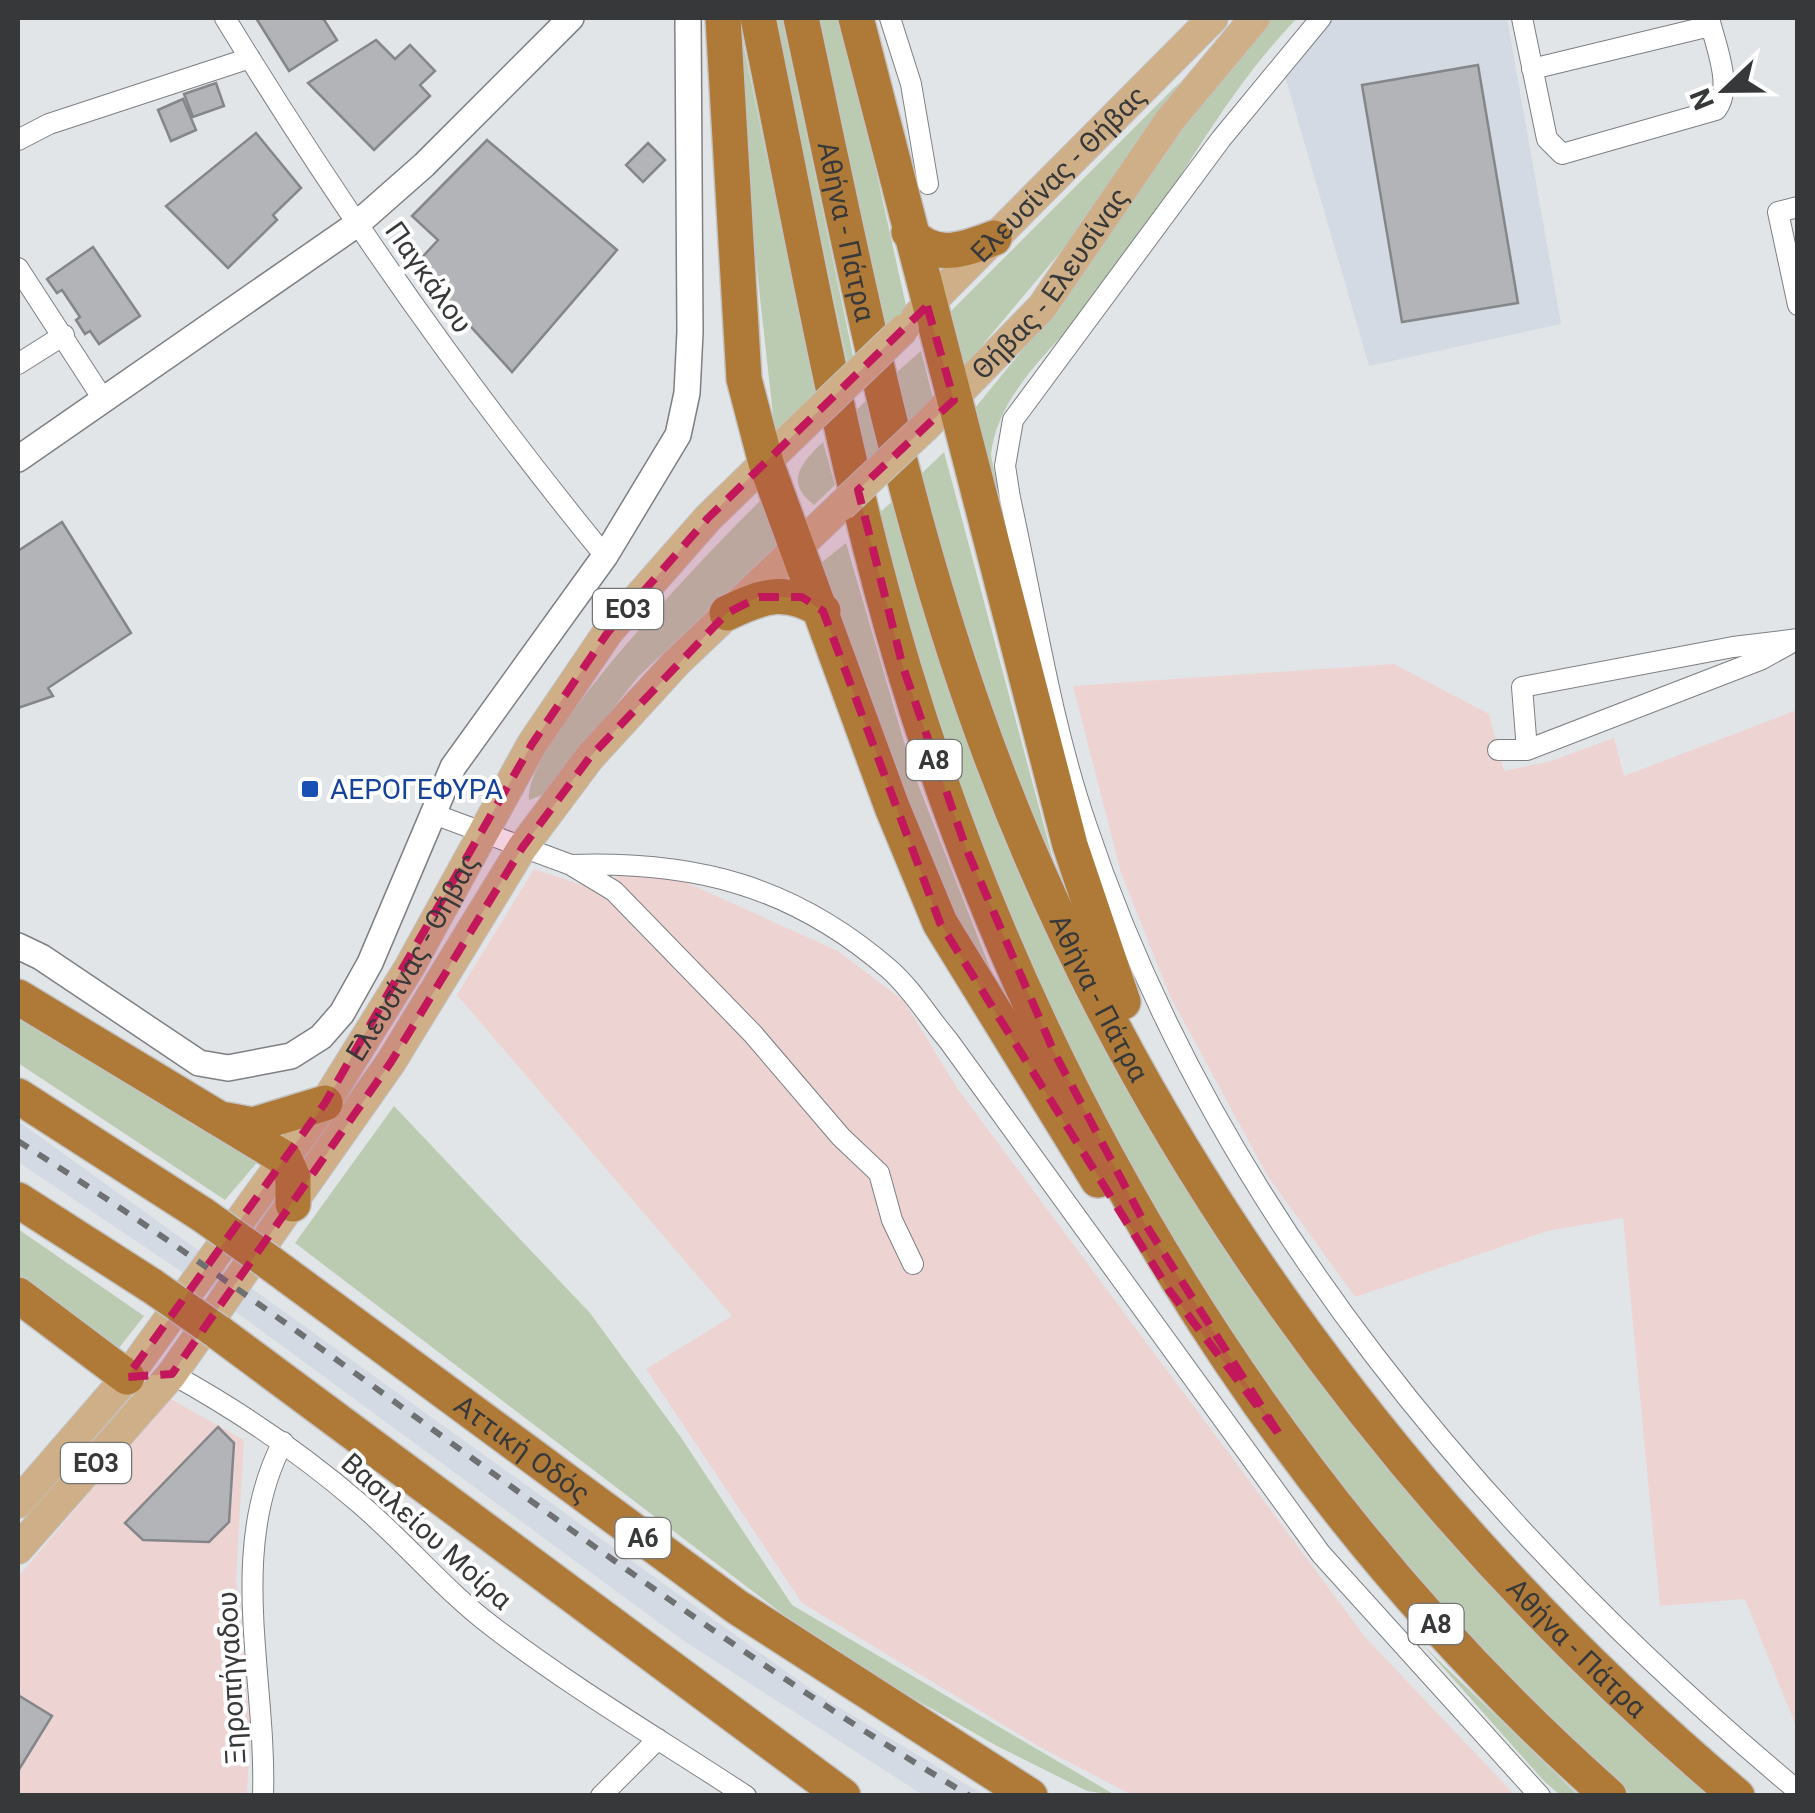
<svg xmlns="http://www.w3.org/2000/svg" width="1815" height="1813" font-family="Roboto,sans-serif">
  <rect width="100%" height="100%" fill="#e2e5e8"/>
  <path fill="#d4dae4" d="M1333 18H1507L1561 324 1369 366 1285 76Z
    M18 1121 822 1697 984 1795H923L684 1641 176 1268 18 1162Z"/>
  <path fill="#eed3d3" d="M1394 664 1489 714 1504 771 1551 761 1614 738 1624 776 1797 710V1729L1745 1599 1660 1606 1623 1218 1547 1231 1355 1297 1267 1175 1170 996 1121 873 1073 686Z
    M534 869 591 888 621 875 674 877 838 951 904 1001 957 1088 1366 1638 1515 1795H1132L1040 1747 802 1603 646 1369 732 1316 457 995Z
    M169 1398 244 1440 236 1578 250 1728 247 1795 18 1796V1577Z"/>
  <path fill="#bbcbb1" d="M738 18 816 396 776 442 744 153Z
    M775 18H782L854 360 848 366Z
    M817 18H842L907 310 881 335Z
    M1272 18H1297C1227 91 1181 179 1125 263 1085 324 998 380 991 455L1035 675 975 408 1063 300 1130 193 1221 72Z
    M1180 82 1073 237 964 367 945 317Z
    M921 351 933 398 902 429 890 378Z
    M870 397 883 448 866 464 854 412Z
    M823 442 835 485 814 505C784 482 801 463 823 442Z
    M944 452 1051 852 1053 860 1048 861 971 655 917 478Z
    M896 498 1193 1190 1716 1795H1630L1461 1631 1292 1428 1156 1215 1041 993 936 725 877 515Z
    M762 499 781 541 638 677 545 794 529 800C522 744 717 543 762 499Z
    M846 543 912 769 1005 1006 947 919 817 566Z
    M18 1015 260 1159 225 1200 18 1063Z
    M394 1106 590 1313 680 1436 792 1605 1115 1795 1087 1791 997 1746 883 1681 780 1612 295 1243Z
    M18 1229 144 1316 115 1353 18 1278Z
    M1422 1644 1578 1795H1560L1544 1781Z"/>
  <path fill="#b2b4b8" stroke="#848689" stroke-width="2.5" d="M256 18H323L337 40 289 71Z
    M376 40 395 59 410 45 435 71 420 85 430 96 374 150 308 83Z
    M1478 65 1518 303 1402 322 1362 85Z
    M216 83 224 106 193 117 184 94Z
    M183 99 196 130 171 141 158 110Z
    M256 133 301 188 273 215 277 220 228 268 166 206Z
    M487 140 617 250 512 372 415 265 438 240 412 216Z
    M648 143 665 160 643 182 626 165Z
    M93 247 140 316 99 344 90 331 85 334 76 320 80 317 62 290 57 293 47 279Z
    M62 522 131 633 48 688 53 696 18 708V551Z
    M218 1427 234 1443 229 1522 209 1542 143 1540 125 1523Z
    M18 1695 52 1716 18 1771Z"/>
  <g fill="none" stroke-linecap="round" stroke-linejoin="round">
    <defs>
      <path id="minor" d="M225 18C339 205 466 386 605 556
        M890 18 911 84 928 184
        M1321 18 1221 139 1013 420 1005 466 1010 498C1034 607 1050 719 1086 824 1214 1209 1490 1534 1798 1791
        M1522 18 1547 139 1562 154 1716 110C1734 88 1715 44 1709 18
        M1532 69 1710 26
        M18 140 49 124 250 58
        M1798 207 1778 212 1798 305
        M18 268 103 399
        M18 364 64 335
        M1498 750H1527L1522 687 1733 647 1798 639
        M1527 750 1760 660 1789 644
        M431 813 571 865 614 891 753 1034 841 1137 879 1173 892 1220 913 1264
        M571 865C696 861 793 886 889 969 912 989 929 1018 948 1040L1321 1554 1540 1796
        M172 1374C239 1411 301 1453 359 1503 406 1543 444 1590 493 1627 574 1689 661 1740 746 1796
        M263 1796C267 1679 226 1551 283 1442
        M601 1796 658 1739"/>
      <path id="tertiary" d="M18 459 357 224 424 165 571 18
        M18 946 41 957 199 1063 228 1068 291 1056 321 1037 342 1013 370 963 453 767 605 556 678 435 687 393 690 332 688 18"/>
      <g id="primary">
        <path id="s1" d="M916 317 1213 18"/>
        <path id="s2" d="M926 426 1042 307 1170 120 1255 18"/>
        <path id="s3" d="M18 1503 127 1377 325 1103 409 968 532 744 608 632 708 518 813 416"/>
        <path d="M18 1549 172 1374 391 1062 522 848 590 757 676 663 841 506"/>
      </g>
      <g id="motorway">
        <path d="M723 18 744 379 766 463 892 807 940 923 1098 1180"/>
        <path d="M758 18C803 234 840 456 904 669 1033 1097 1273 1498 1609 1796"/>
        <path id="s4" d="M801 18C851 250 895 484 974 709 1121 1130 1397 1509 1737 1796"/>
        <path d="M856 18 1070 845 1123 1002"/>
        <path d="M909 232C933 261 963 250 994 238"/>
        <path d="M727 613C764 595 787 588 823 611"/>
        <path d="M18 997 284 1158 293 1178V1204"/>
        <path d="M18 1096 203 1215"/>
        <path d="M226 1120 253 1125 325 1103"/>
        <path d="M18 1200 152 1286"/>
        <path id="s5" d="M269 1262 737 1607 1030 1796"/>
        <path d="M18 1295 127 1377"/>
        <path d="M218 1332 843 1796"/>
      </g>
    </defs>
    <use href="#minor" stroke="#7d7f83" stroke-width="22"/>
    <use href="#tertiary" stroke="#7d7f83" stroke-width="28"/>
    <use href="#primary" stroke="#c3c3c4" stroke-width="32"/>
    <use href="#motorway" stroke="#c3c3c4" stroke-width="38"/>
    <use href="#minor" stroke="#fff" stroke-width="20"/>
    <use href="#tertiary" stroke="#fff" stroke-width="25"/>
    <use href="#primary" stroke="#cfaf88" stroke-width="30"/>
    <use href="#motorway" stroke="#af7a38" stroke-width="35"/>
    <path stroke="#6e7072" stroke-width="6" stroke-dasharray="12 12" stroke-linecap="butt" d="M18 1141C343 1348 637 1598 970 1796"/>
    <defs>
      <path id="primary-bridge" d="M813 416 904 329
        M841 506 926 426"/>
      <path id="motorway-bridge" d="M203 1215 269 1262
        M152 1286 218 1332"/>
    </defs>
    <use href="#primary-bridge" stroke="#c3c3c4" stroke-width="32" stroke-linecap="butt"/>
    <use href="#motorway-bridge" stroke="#c3c3c4" stroke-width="38" stroke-linecap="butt"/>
    <use href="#primary-bridge" stroke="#cfaf88" stroke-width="30"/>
    <use href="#motorway-bridge" stroke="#af7a38" stroke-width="35"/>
  </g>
  <path fill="#c2185b" fill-opacity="0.2" stroke="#c2185b" stroke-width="8" stroke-dasharray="20 12" stroke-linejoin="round" d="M927 306 954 400 858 490 903 667 966 848 1054 1052 1144 1222 1281 1437 1169 1290 940 923 823 611 802 597H759L727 613 590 757 522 848 391 1062 172 1374 127 1377 325 1103 532 744 608 632 708 518Z"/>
  <rect fill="#1a4fb4" stroke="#fff" stroke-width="4" x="300" y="779" width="20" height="20" rx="5"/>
  <g text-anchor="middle" stroke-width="8" stroke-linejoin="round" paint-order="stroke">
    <g fill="#fff" stroke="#737474" stroke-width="2.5">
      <rect x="593" y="589" width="70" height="40" rx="8"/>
      <rect x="906.5" y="740" width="55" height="40" rx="8"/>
      <rect x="61" y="1443" width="70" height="40" rx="8"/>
      <rect x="615.5" y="1518" width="55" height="40" rx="8"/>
      <rect x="1408.5" y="1604" width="55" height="40" rx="8"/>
    </g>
    <g font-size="25" font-weight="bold" fill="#373839">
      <text x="628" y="618">ΕΟ3</text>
      <text x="934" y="769">Α8</text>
      <text x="96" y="1472">ΕΟ3</text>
      <text x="643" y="1547">Α6</text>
      <text x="1436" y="1633">Α8</text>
    </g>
    <g font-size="28" fill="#373839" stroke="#fff">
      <text dy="10" stroke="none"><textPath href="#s1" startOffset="202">Ελευσίνας - Θήβας</textPath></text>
      <text dy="10" stroke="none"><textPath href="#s4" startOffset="218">Αθήνα - Πάτρα</textPath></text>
      <text transform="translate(429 277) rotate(55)" y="10">Παγκάλου</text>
      <text dy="10" stroke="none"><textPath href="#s2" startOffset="190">Θήβας - Ελευσίνας</textPath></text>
      <text dy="10" stroke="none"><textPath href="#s3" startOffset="675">Ελευσίνας - Θήβας</textPath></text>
      <text dy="10" stroke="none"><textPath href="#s4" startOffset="1028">Αθήνα - Πάτρα</textPath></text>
      <text dy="10" stroke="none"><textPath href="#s5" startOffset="315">Αττική Οδός</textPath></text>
      <text transform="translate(427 1531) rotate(42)" y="10">Βασιλείου Μοίρα</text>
      <text dy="10" stroke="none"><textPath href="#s4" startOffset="1838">Αθήνα - Πάτρα</textPath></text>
      <text transform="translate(231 1678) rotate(-93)" y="10">Ξηροπήγαδου</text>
    </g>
    <g font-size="28" fill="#164399" stroke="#fff" text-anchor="start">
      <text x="330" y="799">ΑΕΡΟΓΕΦΥΡΑ</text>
    </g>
  </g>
  <rect width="1815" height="1813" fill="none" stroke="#373839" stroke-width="40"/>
  <g transform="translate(1725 90) rotate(248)" stroke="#ffffff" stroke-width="8" paint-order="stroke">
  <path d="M0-8L18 38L0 25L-18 38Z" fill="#373839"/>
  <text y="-15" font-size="28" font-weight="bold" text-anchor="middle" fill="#373839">N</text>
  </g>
</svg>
